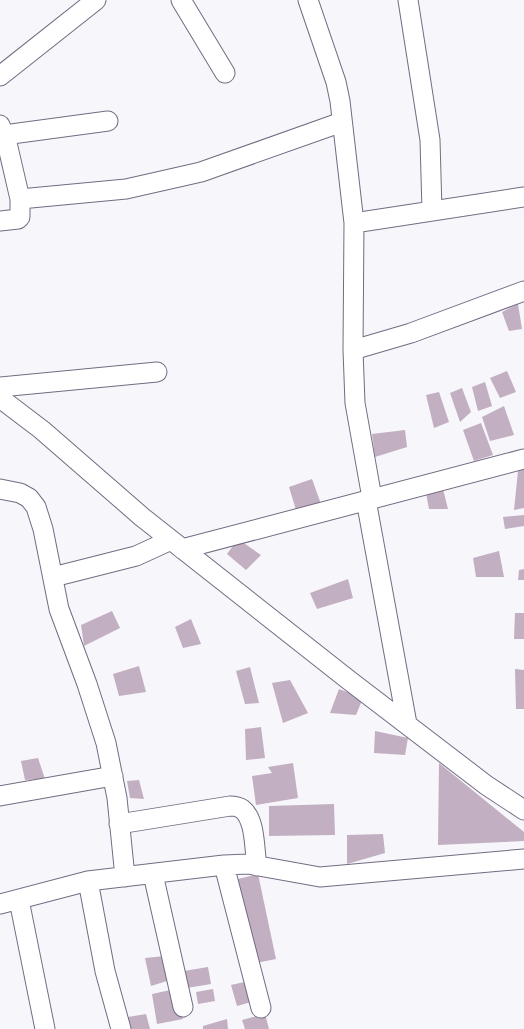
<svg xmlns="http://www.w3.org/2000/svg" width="524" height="1029" font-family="Barlow,sans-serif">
  <rect width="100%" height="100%" fill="#f7f6fb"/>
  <path fill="#c2afc2" d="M518 304 522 329 509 331 502 312Z
    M507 371 516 392 500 398 490 378Z
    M485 382 492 406 478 411 472 387Z
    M462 388 471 412 460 422 450 393Z
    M439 392 449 422 434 428 426 395Z
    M504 406 514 435 490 441 482 417Z
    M481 423 493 455 474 461 463 430Z
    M405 430 407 447 375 457 372 434Z
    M524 469V508L514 510 518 471Z
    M312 479 321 504 296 510 289 487Z
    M443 489 448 509H429L426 493Z
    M524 515V526L505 529 503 517Z
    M238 539 261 555 246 570 227 554Z
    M499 551 504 577H476L473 558Z
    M524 569V580H518L519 570Z
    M348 579 353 598 317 609 310 593Z
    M112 611 120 628 84 646 81 625Z
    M515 613H524V639H514Z
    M191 619 201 644 183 648 175 627Z
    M139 666 146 692 119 696 113 674Z
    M250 667 259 703 245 704 236 671Z
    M515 669 524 670V709H516Z
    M290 680 308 713 283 723 272 683Z
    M339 689 363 698 356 715 330 713Z
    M261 727 265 758 246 760 245 729Z
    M375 731 408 738 405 755 374 753Z
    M38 758 45 779 25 780 21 761Z
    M293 763 298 798 256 805 252 776 272 773 268 767Z
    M439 763 524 832V841L438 845Z
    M139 780 144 799 130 798 127 781Z
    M334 804 335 835 269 836V806Z
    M383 834 385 853 347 864V835Z
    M258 874 276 959 256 963 238 879Z
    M165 956 170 980 151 986 145 958Z
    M208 967 211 984 187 988 184 971Z
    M249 981 255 1001 237 1006 231 985Z
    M175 989 183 1019 157 1024 152 994Z
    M213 989 215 1001 198 1004 196 992Z
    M146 1014 150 1029H130L128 1017Z
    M265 1014 269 1029H245L242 1020Z
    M227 1019 228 1029H203V1026Z"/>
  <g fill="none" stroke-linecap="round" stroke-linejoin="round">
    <defs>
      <path id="minor" d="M181 0 225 73
        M308 0 336 82 340 101 354 223 353 350 355 403 372 498
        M408 0 430 140 432 211
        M0 76 96 0
        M0 125 7 143 20 199 126 189 201 172 342 122
        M4 135 108 121
        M0 221 18 219 20 217V199
        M354 223 524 197
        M353 350 411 333 524 291
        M0 387 157 372
        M0 398 42 430 142 517 350 681 486 785 524 810
        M0 489 20 493 29 498 36 507 43 529 59 609 87 684 106 743 117 798 125 877
        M366 500 407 724
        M182 549 524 459
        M53 577 136 556 171 540
        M0 796 113 776
        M119 824 230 806C234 806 239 807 242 809 256 820 254 849 257 866
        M224 865 261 1008
        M153 874 183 1007
        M88 881 105 971 121 1029
        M19 900 45 1029
        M0 904 88 881 224 865 248 864 320 877 524 859"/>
    </defs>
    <use href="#minor" stroke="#726c82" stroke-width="21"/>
    <use href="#minor" stroke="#fff" stroke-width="19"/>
  </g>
</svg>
